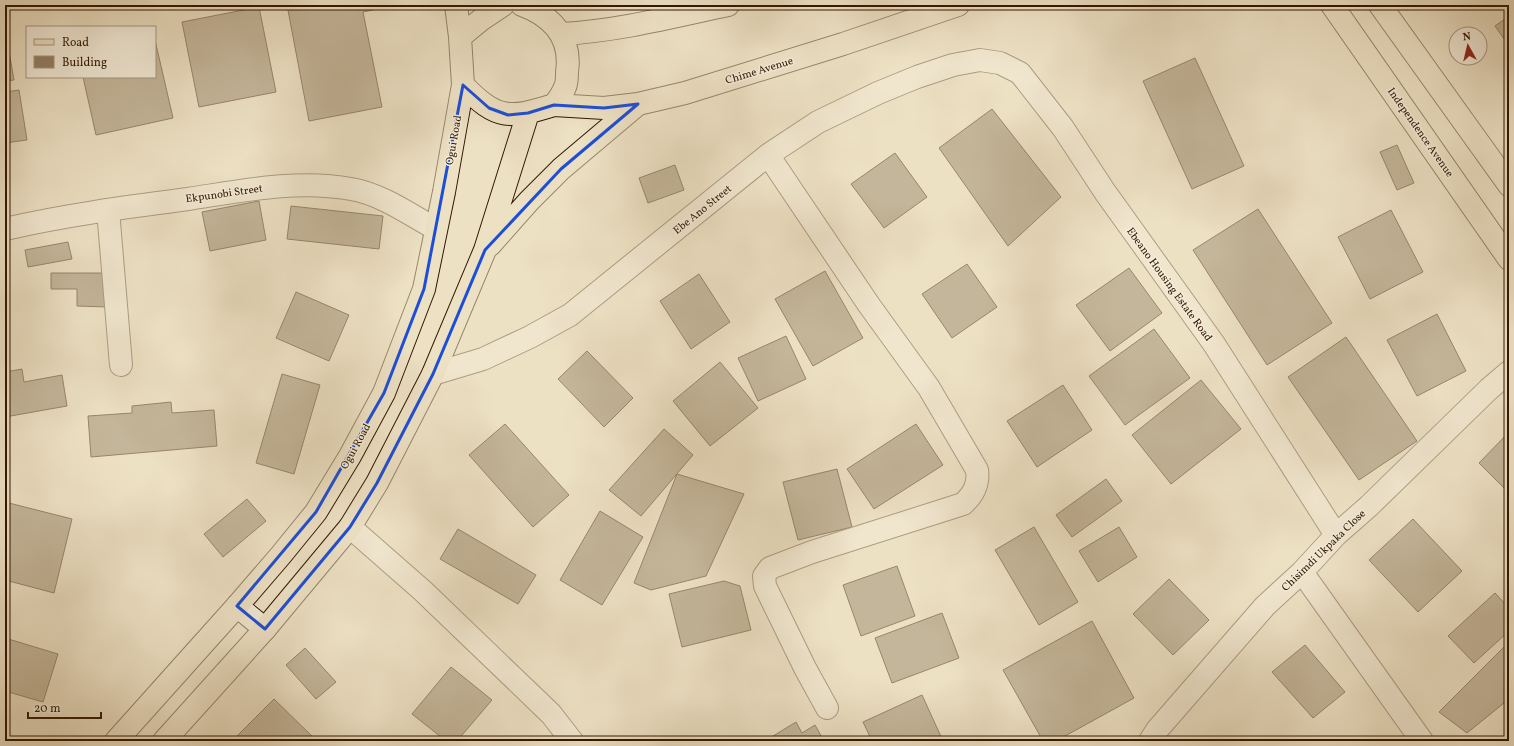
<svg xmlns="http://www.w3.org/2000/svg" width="1514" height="746" font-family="Vollkorn,serif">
  <rect width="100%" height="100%" fill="#ede1c4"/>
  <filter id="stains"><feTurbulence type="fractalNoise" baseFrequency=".005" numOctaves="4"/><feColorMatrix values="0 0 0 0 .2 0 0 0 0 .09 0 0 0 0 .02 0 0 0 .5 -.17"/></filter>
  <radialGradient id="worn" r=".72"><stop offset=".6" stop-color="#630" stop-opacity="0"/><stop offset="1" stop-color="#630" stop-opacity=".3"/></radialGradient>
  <path fill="#938066" stroke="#321700" d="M287 5H397L363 12 382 107 309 121Z
    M259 7 276 92 199 107 182 22Z
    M1509 16V46L1495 26Z
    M155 40 173 118 96 135 83 77H155Z
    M8 46 14 80 5 81V47Z
    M1195 58 1244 166 1192 189 1143 81Z
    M19 90 27 140 5 143V92Z
    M992 109 1061 197 1008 246 939 148Z
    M1397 145 1414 183 1397 190 1380 152Z
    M895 153 927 197 884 228 851 184Z
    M675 165 684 190 648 203 639 178Z
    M259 201 266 240 210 251 202 212Z
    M291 206 383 216 379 249 287 239Z
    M1258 209 1332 323 1267 365 1193 250Z
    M1391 210 1423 272 1370 299 1338 237Z
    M68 242 72 259 28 267 25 250Z
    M967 264 997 307 952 338 922 294Z
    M1129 268 1162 313 1110 351 1076 305Z
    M825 271 863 338 813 366 775 299Z
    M51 273H108V307L77 306V289H51Z
    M699 274 730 322 691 349 660 301Z
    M296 292 349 315 329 361 276 338Z
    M1437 314 1466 371 1417 396 1387 340Z
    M1154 329 1190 378 1125 425 1089 376Z
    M786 336 806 379 758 401 738 358Z
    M1346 337 1417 441 1359 480 1288 377Z
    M587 351 633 398 604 427 558 379Z
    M720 362 758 408 710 446 673 401Z
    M22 369 24 382 62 375 67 406 5 417V372Z
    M282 374 320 385 294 474 256 463Z
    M1201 380 1241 429 1171 484 1132 435Z
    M1063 385 1092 430 1037 467 1007 421Z
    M171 402 172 413 214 410 217 446 91 457 88 416 132 413V406Z
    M505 424 569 495 533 527 469 455Z
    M916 424 943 465 874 509 847 469Z
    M664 429 693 455 641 516 609 490Z
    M1509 432V493L1479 463Z
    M837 469 852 527 798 540 783 482Z
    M677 474 744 494 706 576 651 590 634 583Z
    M1106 479 1122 501 1072 537 1056 515Z
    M247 499 266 521 223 557 204 534Z
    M5 502 72 519 54 593 5 580Z
    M600 511 643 537 602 605 560 580Z
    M1413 519 1462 571 1418 612 1369 560Z
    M1034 527 1078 602 1039 625 995 550Z
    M1119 527 1137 557 1098 582 1079 551Z
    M458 529 536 575 518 604 440 559Z
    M897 566 915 616 861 636 843 585Z
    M1169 579 1209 620 1173 655 1133 614Z
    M724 581 740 586 751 630 682 647 669 594Z
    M1495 593 1509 608V631L1474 663 1448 636Z
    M942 613 959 658 892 683 875 638Z
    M1092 621 1134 698 1056 741H1043L1003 670Z
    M5 638 58 654 43 702 5 691Z
    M1509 642V699L1467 733 1439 712Z
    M1305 645 1345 692 1313 718 1272 672Z
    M305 648 336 682 316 699 286 665Z
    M451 667 492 700 457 741H446L412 714Z
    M922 695 943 741H872L863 722Z
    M274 699 317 741H232Z
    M796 722 802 733 815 725 824 741H765Z"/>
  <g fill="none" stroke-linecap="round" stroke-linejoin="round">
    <defs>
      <path id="street" d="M768 155 869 305 929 388 977 470C979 484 974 494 963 504L812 552 770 568 764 576 765 586 805 668 827 708
        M108 210 121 365
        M5 229C65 215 127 207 188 199 241 191 297 179 351 189 381 194 409 214 436 229
        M433 374 483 359 530 337 570 315 768 155 818 122 878 93 917 77 953 65 980 60 1000 63 1020 73 1063 128 1105 192 1214 344 1336 535
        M350 527 423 591 551 714 572 741
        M1302 572 1422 741
        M1150 741 1157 730 1265 606 1302 572 1336 535 1369 506 1489 389 1509 372"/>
      <path id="secondary" d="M237 606 265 629"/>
      <path id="primary" d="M456 5 460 37
        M503 5 482 19 460 37 463 85C497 120 509 119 554 105 558 100 563 93 565 87 567 83 567 77 567 72 572 38 552 16 522 5
        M1332 5 1509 259
        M1380 5 1509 185
        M561 34C618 31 672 17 728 5
        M554 105 604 108 638 104 685 93 843 44 958 5
        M490 245 529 201 561 169 638 104
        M116 741 237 606 281 555 316 512 350 456 384 393 424 289 444 192 463 85
        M164 741 265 629 350 527 377 483 433 374 485 250 528 113"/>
    </defs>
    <use href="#street" stroke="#614a31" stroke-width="24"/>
    <use href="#secondary" stroke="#321700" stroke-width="24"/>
    <use href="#primary" stroke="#321700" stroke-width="24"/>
    <use href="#street" stroke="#f3ecd9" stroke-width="22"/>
    <use href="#secondary" stroke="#f3ecd9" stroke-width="22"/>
    <use href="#primary" stroke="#ede1c4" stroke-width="22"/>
  </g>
  <path d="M0 0H1514V746H0ZM463 85 489 108 508 115 528 113 554 105 604 108 638 104 561 169 485 250 433 374 377 483 350 527 265 629 237 606 316 512 384 393 424 289Z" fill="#ede1c4" fill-opacity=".55" fill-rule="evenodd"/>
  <path fill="none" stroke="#1d4ed8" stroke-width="3" stroke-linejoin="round" d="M463 85 489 108 508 115 528 113 554 105 604 108 638 104 561 169 485 250 433 374 377 483 350 527 265 629 237 606 316 512 384 393 424 289Z"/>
  <g text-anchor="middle" stroke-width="3" stroke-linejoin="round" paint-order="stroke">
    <g font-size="11" fill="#321700" stroke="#f3ecd9">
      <text transform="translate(759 70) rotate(-17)" y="4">Chime Avenue</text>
      <text transform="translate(1421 132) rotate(55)" y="4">Independence Avenue</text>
      <text transform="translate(453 140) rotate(-80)" y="4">Ogui Road</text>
      <text transform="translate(224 193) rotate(-8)" y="4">Ekpunobi Street</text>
      <text transform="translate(702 209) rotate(-39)" y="4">Ebe Ano Street</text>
      <text transform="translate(1170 284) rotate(54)" y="4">Ebeano Housing Estate Road</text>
      <text transform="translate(355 446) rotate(-61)" y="4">Ogui Road</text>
      <text transform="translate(1323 550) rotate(-44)" y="4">Chisimdi Ukpaka Close</text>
    </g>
  </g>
  <rect width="1514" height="746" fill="none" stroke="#ede1c4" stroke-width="20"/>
  <rect x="6" y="6" width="1502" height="734" fill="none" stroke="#321700" stroke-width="2"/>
  <rect x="10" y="10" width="1494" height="726" fill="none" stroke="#321700"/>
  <rect x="26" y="26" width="130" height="52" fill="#f3ecd9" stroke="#a69782"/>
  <rect x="34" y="39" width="20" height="6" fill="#ede1c4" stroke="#a69782"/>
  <text x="62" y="46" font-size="12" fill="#321700">Road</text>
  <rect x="34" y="56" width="20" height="12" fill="#938066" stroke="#a69782"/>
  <text x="62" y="66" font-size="12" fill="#321700">Building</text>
  <g transform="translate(1468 46) rotate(352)"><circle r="19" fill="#f3ecd9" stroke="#a69782"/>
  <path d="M0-3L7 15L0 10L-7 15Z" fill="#8f2418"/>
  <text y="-6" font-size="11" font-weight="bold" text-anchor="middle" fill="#321700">N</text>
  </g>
  <path d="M28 712v6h73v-6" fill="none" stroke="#321700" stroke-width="2"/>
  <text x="34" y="712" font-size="12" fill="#321700" stroke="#f3ecd9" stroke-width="3" paint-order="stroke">20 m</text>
  <rect width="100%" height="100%" filter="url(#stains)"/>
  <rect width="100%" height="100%" fill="url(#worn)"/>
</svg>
